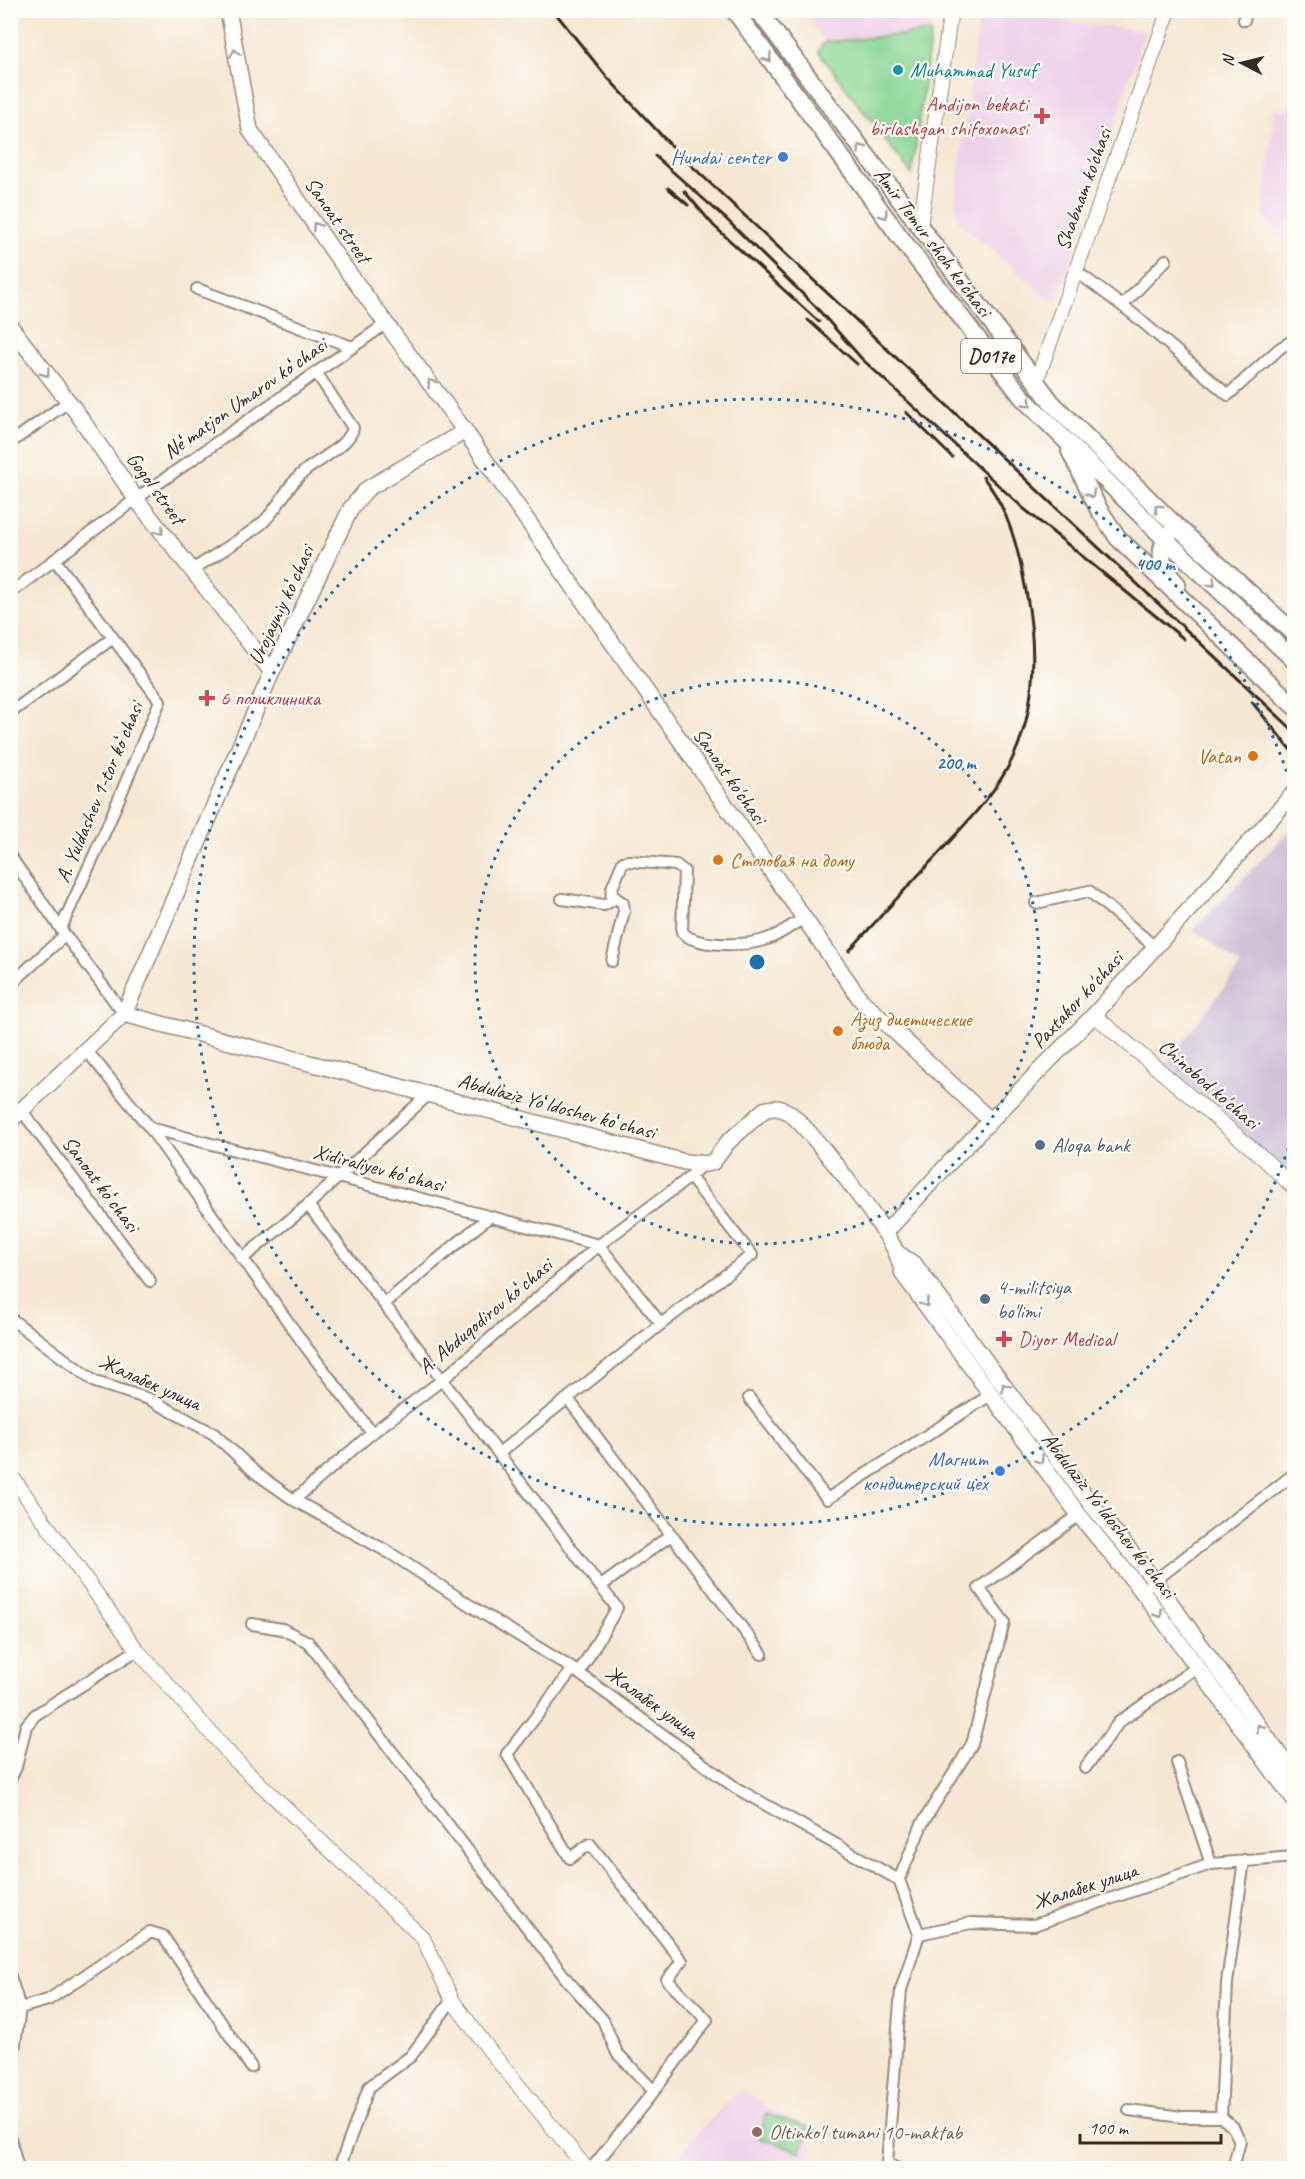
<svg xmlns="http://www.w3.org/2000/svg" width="1305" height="2179" font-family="Caveat,sans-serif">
  <rect width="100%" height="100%" fill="#fdfcf7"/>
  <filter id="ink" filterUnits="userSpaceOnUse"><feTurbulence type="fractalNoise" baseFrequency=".0167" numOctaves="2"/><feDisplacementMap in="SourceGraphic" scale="12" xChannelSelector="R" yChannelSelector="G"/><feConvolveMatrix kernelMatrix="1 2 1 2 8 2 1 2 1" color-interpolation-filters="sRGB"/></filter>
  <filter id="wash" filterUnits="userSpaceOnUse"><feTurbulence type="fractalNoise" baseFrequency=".008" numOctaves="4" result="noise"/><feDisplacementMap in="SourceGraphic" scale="24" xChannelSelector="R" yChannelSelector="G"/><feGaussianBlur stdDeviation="1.35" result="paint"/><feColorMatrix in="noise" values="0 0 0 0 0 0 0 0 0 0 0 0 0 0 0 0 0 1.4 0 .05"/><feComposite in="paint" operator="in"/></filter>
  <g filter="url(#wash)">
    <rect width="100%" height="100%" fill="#f5e7d1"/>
    <path fill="#eed0e8" d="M804 11H934L931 32 825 42Z
      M980 11 1145 31 1056 305 959 222 955 202Z
      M1294 83V253L1264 215 1274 108 1290 110Z
      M741 2088 775 2113 815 2127 809 2160 835 2167 834 2168H670L694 2137Z"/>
    <path fill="#ccbed4" d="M1294 826V1180L1166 1064 1241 965 1193 929Z"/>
    <path fill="#89d694" stroke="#628059" stroke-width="1.5" d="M931 32 912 175 818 51 825 42Z
      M766 2114 809 2127 801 2152 759 2138Z"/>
  </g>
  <g filter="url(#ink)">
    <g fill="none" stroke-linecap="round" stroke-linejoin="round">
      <defs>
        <path id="minor" d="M1244 20 1247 10
          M1076 271 1133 314 1228 395 1280 348 1294 340
          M197 289 352 347
          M1122 306 1166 260
          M10 443 68 402
          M55 560 160 701 107 827 61 928
          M191 571C214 555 240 541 261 524 280 508 286 485 306 470 318 461 351 443 353 428L316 372
          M10 593 136 499 387 323
          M10 713 113 638
          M10 856 65 935 10 985
          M562 899 604 905 611 901 612 888 623 862 630 861 676 865 684 871 682 932C696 948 748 946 767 939 780 935 792 925 804 918
          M1036 903 1089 891 1155 947
          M65 935 124 1014
          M612 961 624 911 623 903 613 896
          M87 1051 150 1128 306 1347 372 1433
          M22 1111 150 1281
          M150 1128 599 1245 661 1324
          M308 1205 384 1304 489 1217
          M242 1259 308 1205 430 1093
          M384 1304 617 1608 579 1673
          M10 1318 95 1382 149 1399 214 1434 257 1474 294 1500 390 1553 474 1608 573 1669 736 1788 899 1880 919 1934 971 1923 1034 1925 1211 1864 1294 1857
          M749 1398 827 1499 992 1394
          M568 1399 762 1654
          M499 1453 661 1324 752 1255 690 1177
          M294 1500 372 1433 442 1380 599 1245 690 1177 702 1164
          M1149 1585 1294 1474
          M601 1586 671 1535
          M252 1624 282 1629 308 1642 568 1981 603 2020 617 2053 654 2091
          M573 1669 507 1754 570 1858 590 1844 682 1961 667 1980 707 2020 654 2091 592 2168
          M1177 1762 1211 1864
          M1085 1768 1119 1722 1197 1667
          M10 1780 16 1767 26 1726 35 1715 137 1650
          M899 1880 922 1824 972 1744 1004 1622 979 1588 1079 1515
          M10 1976 20 2008 10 2080
          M20 2008 48 2000 150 1932 163 1936 251 2067
          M1129 2110 1182 2117H1221
          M10 2138 18 2168
          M339 2168 369 2087 411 2056 452 2000
          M896 2168 887 2163 901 1990 919 1934
          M1233 2168 1240 2141 1233 2127 1221 2117 1227 1983 1244 1860"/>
        <path id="tertiary" d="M920 227 951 10
          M1036 382 1169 10
          M1094 1015 1261 1156 1294 1188
          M10 1474 137 1650 235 1760 423 1938 452 2000 490 2051 586 2168"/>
        <path id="secondary" d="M228 10 250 130 337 257 465 431 861 1000 990 1120
          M10 326 75 410 136 499 272 672
          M124 1014 685 1162 706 1164 713 1162 728 1142 764 1110C772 1107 779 1107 786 1111 806 1121 886 1229 896 1252 899 1259 901 1267 903 1274L1079 1515 1142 1591 1294 1800
          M10 1121 124 1014 272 672 351 508 367 489 465 431
          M885 1233 949 1163 1094 1015 1294 793
          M896 1252 915 1265 1094 1508 1154 1580 1294 1775"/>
        <path id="primary" d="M734 10 900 237 1022 397 1165 539 1294 660
          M758 10 1052 403 1176 526 1294 633
          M1070 451 1098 508 1118 538 1294 706
          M1170 533C1155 551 1162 569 1177 584"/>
      </defs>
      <use href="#minor" stroke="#988878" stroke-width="14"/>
      <use href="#tertiary" stroke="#988878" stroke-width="16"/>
      <use href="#secondary" stroke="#988878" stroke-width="18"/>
      <use href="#primary" stroke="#988878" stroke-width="20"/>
      <use href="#minor" stroke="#fff" stroke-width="10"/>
      <use href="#tertiary" stroke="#fff" stroke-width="14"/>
      <use href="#secondary" stroke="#fff" stroke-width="15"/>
      <use href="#primary" stroke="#fff" stroke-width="16"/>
      <path stroke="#3b2a1e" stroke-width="3" d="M553 10 606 76 678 153 1294 731
        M655 156 725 218 815 306 862 359 1023 508 1184 639
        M668 188 688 205
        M684 191 714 226 819 322
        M808 320 857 364
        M906 412 952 457
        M1252 702 1294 754
        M849 951C878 919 908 886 938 854 966 823 998 792 1015 753 1037 704 1036 643 1026 591 1019 552 1009 509 983 477"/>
    </g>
    <defs><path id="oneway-chevron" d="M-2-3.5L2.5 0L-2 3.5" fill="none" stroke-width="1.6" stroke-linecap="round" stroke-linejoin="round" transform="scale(1.5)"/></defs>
    <g stroke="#a79f9a">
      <use href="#oneway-chevron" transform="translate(235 53) rotate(-99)"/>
      <use href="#oneway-chevron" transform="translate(768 58) rotate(54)"/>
      <use href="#oneway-chevron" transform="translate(861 148) rotate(-127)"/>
      <use href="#oneway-chevron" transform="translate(884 215) rotate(54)"/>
      <use href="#oneway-chevron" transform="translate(316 226) rotate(-123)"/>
      <use href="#oneway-chevron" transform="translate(46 373) rotate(53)"/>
      <use href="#oneway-chevron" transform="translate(431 383) rotate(-126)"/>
      <use href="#oneway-chevron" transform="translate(1028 403) rotate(46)"/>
      <use href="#oneway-chevron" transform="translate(1091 494) rotate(63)"/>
      <use href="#oneway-chevron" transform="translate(1158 508) rotate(-135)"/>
      <use href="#oneway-chevron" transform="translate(160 531) rotate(52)"/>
      <use href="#oneway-chevron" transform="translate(1212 583) rotate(43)"/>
      <use href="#oneway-chevron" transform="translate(925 1303) rotate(54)"/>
      <use href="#oneway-chevron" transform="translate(1005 1387) rotate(-126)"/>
      <use href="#oneway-chevron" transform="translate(1040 1460) rotate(54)"/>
      <use href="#oneway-chevron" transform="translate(1159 1614) rotate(54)"/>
      <use href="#oneway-chevron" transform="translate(1260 1728) rotate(-126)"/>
    </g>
  </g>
  <g fill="none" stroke="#1f6fb2" stroke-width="3" stroke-dasharray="3 6">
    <circle cx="757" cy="962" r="282"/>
    <path d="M1294 1131A563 563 0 1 1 1294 793"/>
  </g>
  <circle fill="#0f9aa8" stroke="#fdfcf7" stroke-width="2" cx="898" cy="70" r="6"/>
  <g fill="#e0444e" stroke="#fdfcf7" stroke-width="2">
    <path d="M1039 107h6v6h6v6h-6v6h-6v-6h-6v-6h6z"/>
    <path d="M204 689h6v6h6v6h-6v6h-6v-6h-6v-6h6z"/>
    <path d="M1001 1330h6v6h6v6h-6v6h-6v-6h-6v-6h6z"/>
  </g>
  <g fill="#3f7fe0" stroke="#fdfcf7" stroke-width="2">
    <circle cx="783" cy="157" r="6"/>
    <circle cx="1000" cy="1471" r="6"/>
  </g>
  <g fill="#e8710a" stroke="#fdfcf7" stroke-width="2">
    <circle cx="1253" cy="756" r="6"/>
    <circle cx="718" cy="860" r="6"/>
    <circle cx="838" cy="1031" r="6"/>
  </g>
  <g fill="#5c6f8a" stroke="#fdfcf7" stroke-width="2">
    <circle cx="1040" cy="1145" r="6"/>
    <circle cx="985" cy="1299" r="6"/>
  </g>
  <circle fill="#8d6e63" stroke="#fdfcf7" stroke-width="2" cx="757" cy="2132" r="6"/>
  <g text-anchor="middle" stroke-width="4.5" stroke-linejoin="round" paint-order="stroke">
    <rect fill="#fdfcf7" stroke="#75695f" stroke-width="1.5" x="961" y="339" width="60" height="34" rx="4.5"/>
    <g font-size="20" font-weight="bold" fill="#3b2a1e">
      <text x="991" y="363">D017e</text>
    </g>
    <g font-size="21" fill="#0d838f" stroke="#fdfcf7" text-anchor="start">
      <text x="910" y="77">Muhammad Yusuf</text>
    </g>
    <g font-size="21" fill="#be3a42" stroke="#fdfcf7" text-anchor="start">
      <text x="1028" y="111" text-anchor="end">Аndijon bekati<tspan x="1028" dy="24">birlashgan shifoxonasi</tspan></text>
      <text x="220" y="705">6 поликлиника</text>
      <text x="1018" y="1346">Diyor Medical</text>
    </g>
    <g font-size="21" fill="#366cbe" stroke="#fdfcf7" text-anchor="end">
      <text x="771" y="164">Hundai center</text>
      <text x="988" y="1466">Магнит<tspan x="988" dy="24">кондитерский цех</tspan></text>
    </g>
    <g font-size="21" fill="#3b2a1e" stroke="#fdfcf7">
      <text transform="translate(1083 189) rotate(-70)" y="7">Shabnam ko'chasi</text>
      <text transform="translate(338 220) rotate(55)" y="7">Sanoat street</text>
      <text transform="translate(933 242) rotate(53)" y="7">Amir Temur shoh ko'chasi</text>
      <text transform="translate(245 398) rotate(-35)" y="7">Neʻmatjon Umarov koʻchasi</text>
      <text transform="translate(156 488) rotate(54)" y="7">Gogol street</text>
      <text transform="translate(281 605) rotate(-65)" y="7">Urоjayniy koʻchasi</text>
      <text transform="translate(730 776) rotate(55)" y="7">Sanoat ko'chasi</text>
      <text transform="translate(99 792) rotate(-67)" y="7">A. Yuldashev 1-tor koʻchasi</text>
      <text transform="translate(1077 1000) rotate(-47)" y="7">Paxtakor ko'chasi</text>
      <text transform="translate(1209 1084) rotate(41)" y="7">Chinobod ko'chasi</text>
      <text transform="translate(557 1106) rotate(15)" y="7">Abdulaziz Yoʻldoshev koʻchasi</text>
      <text transform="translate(379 1168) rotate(15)" y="7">Xidiraliyev koʻchasi</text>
      <text transform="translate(101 1184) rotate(53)" y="7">Sanoat koʻchasi</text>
      <text transform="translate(485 1316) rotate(-40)" y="7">A. Abduqodirov koʻchasi</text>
      <text transform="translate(150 1382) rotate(24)" y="7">Жалабек улица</text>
      <text transform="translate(1109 1515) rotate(52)" y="7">Abdulaziz Yoʻldoshev koʻchasi</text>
      <text transform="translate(652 1702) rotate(36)" y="7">Жалабек улица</text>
      <text transform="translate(1085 1886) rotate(-18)" y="7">Жалабек улица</text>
    </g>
    <g font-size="21" fill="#c56008" stroke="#fdfcf7" text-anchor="start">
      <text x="1241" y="763" text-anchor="end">Vatan</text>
      <text x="730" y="867">Столовая на дому</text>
      <text x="850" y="1026">Азиз диетические<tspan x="850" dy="24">блюда</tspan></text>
    </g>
    <g font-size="21" fill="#4e5e75" stroke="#fdfcf7" text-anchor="start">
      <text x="1052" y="1152">Aloqa bank</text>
      <text x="997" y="1294">4-militsiya<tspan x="997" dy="24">bo'limi</tspan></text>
    </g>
    <g font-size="21" fill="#785e54" stroke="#fdfcf7" text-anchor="start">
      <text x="769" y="2139">Oltinko'l tumani 10-maktab</text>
    </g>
  </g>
  <circle cx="757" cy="962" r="9" fill="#1f6fb2" stroke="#fdfcf7" stroke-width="3"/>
  <g font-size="18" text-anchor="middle" font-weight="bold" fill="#1f6fb2" stroke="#fdfcf7" stroke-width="4.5" stroke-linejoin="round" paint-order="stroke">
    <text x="1155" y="570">400 m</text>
    <text x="956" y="769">200 m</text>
  </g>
  <rect width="1305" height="2179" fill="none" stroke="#fdfcf7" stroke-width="36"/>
  <g transform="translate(1242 63) rotate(277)" stroke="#fdfcf7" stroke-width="4.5" paint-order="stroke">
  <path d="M0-4.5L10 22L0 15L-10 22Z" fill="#3b2a1e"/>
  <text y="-9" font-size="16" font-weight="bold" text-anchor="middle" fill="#3b2a1e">N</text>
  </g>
  <path d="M1080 2134v9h141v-9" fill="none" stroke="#3b2a1e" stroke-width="3"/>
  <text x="1089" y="2134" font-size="18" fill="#3b2a1e" stroke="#fdfcf7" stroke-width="4.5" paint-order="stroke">100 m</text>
</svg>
